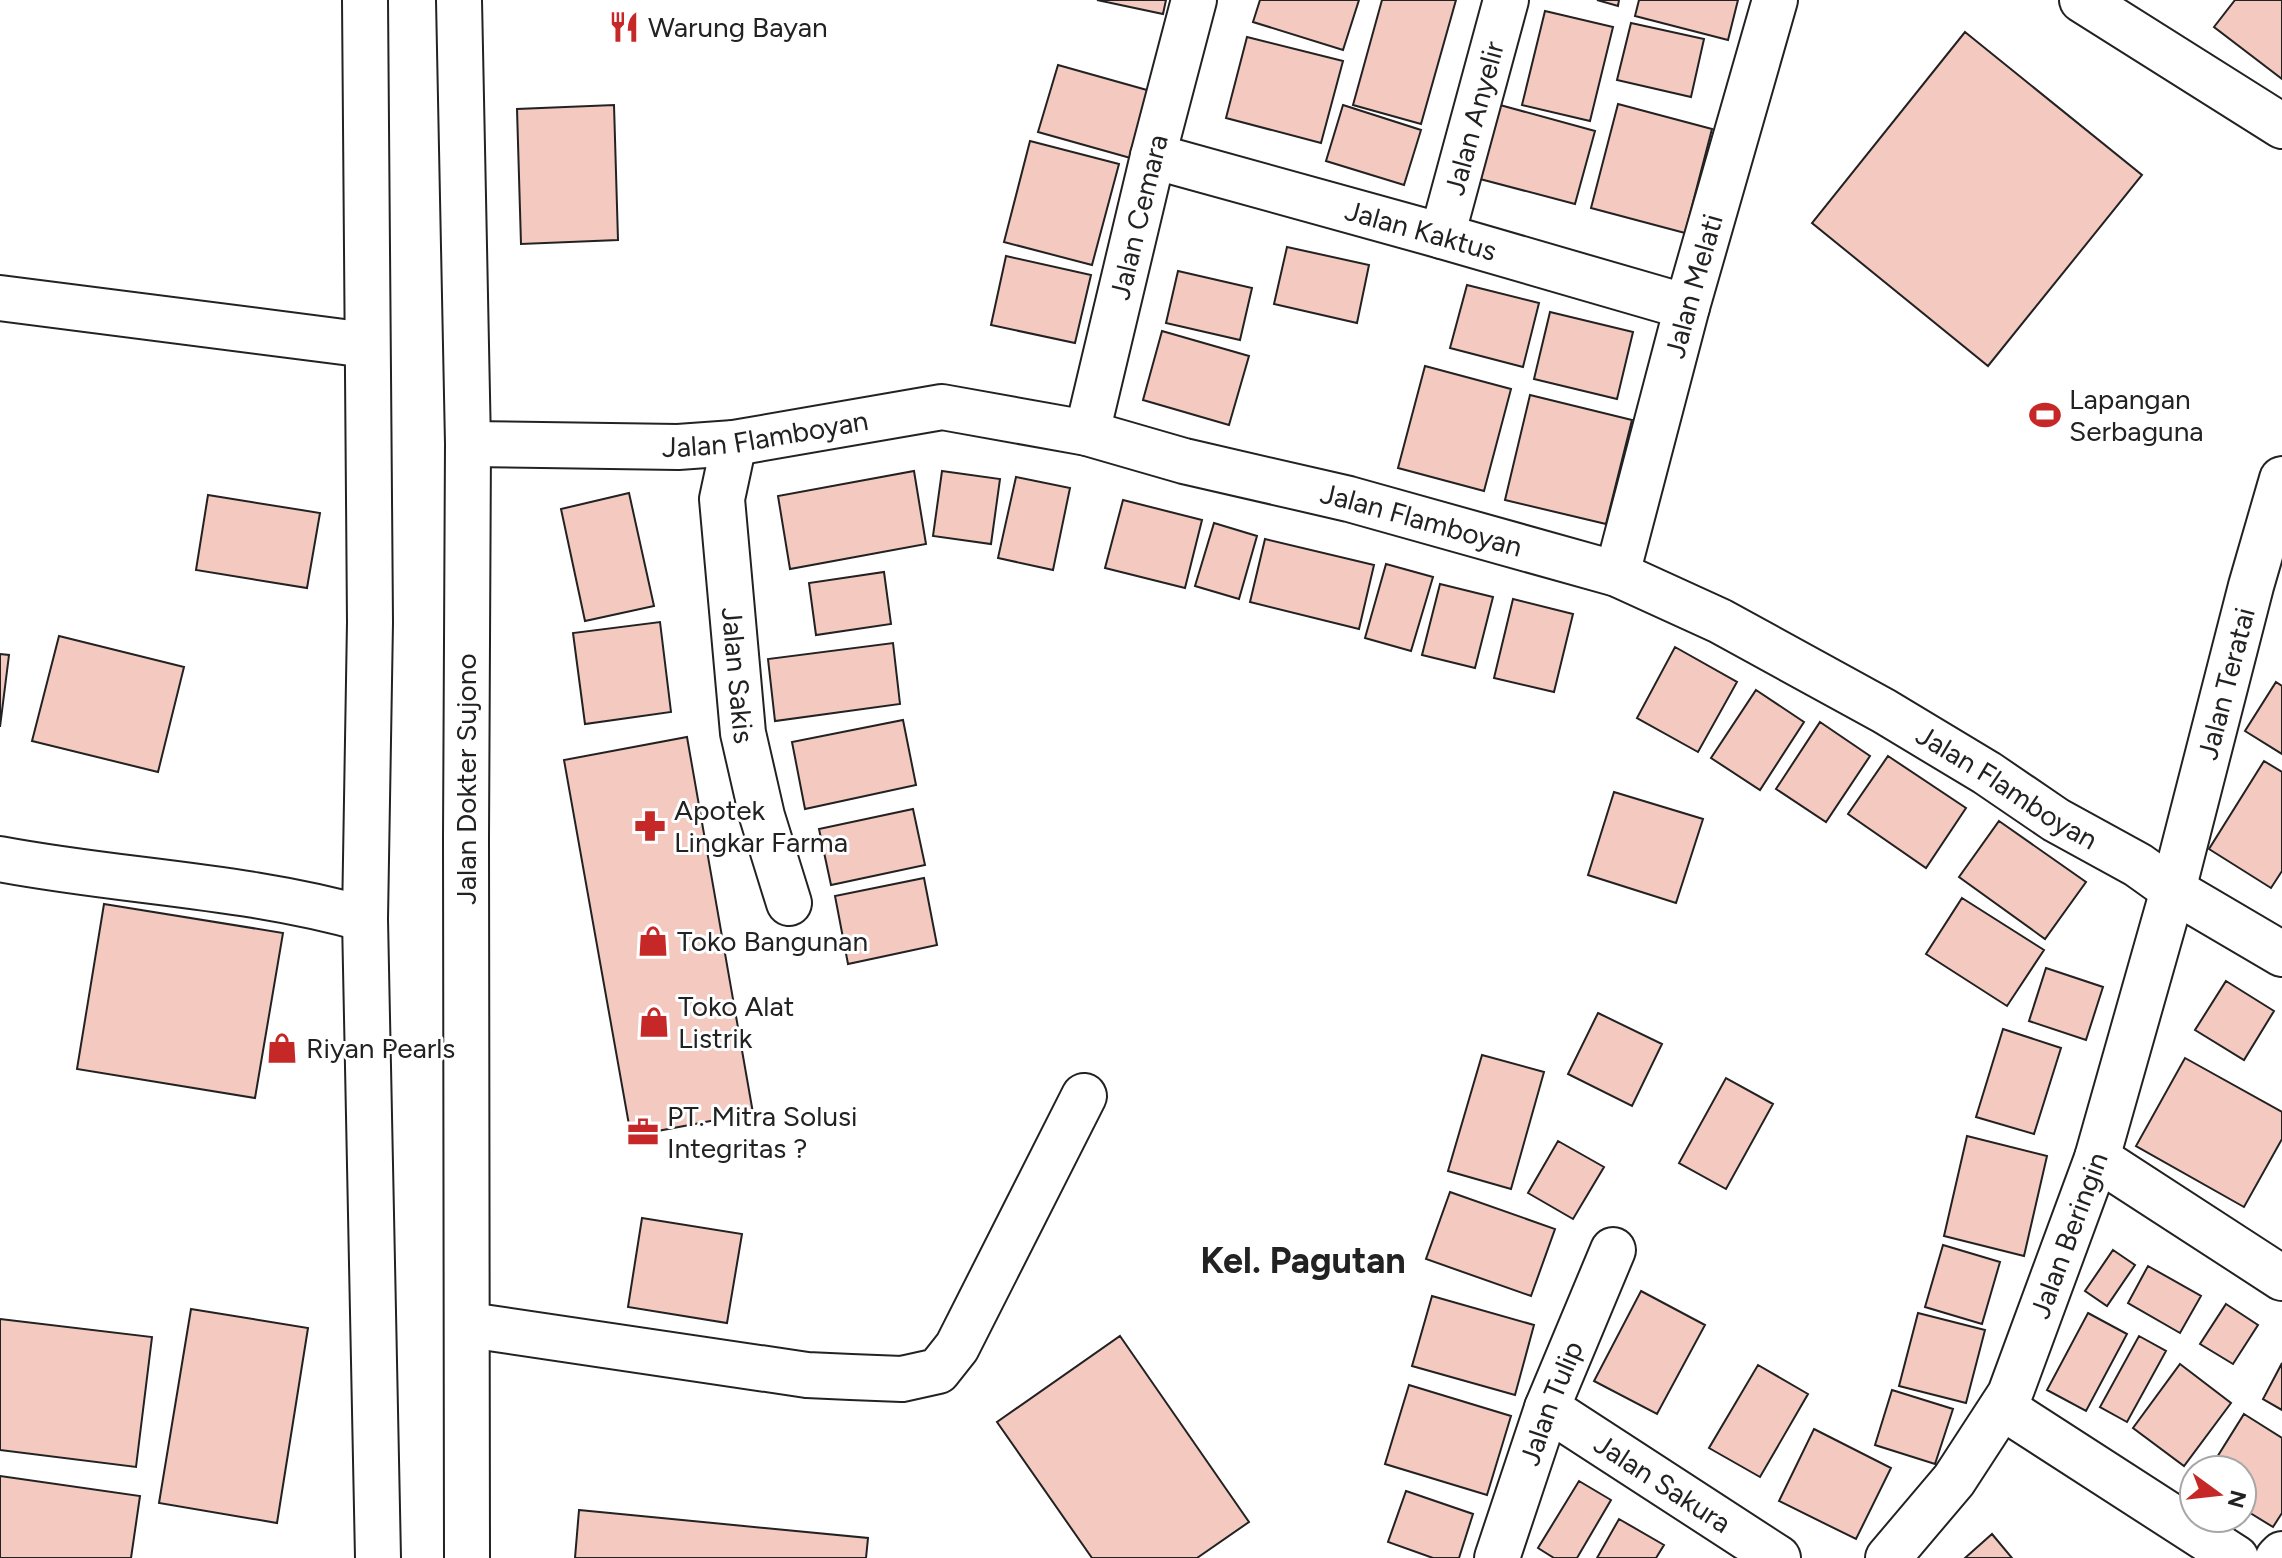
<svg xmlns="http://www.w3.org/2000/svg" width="2282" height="1558" font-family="Figtree,sans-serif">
  <rect width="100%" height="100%" fill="#fff"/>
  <path fill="#f3c9c0" stroke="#222" stroke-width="2" d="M1097 0H1166L1163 14Z
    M1260 0H1359L1343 50 1253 22Z
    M1382 0H1456L1421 124 1353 105Z
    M1597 0H1619L1618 6Z
    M1639 0H1738L1728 40 1635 16Z
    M2235 0H2282V79L2214 27Z
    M1545 11 1613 27 1590 121 1522 105Z
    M1631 23 1704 39 1691 97 1617 80Z
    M1965 32 2142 175 1988 366 1812 223Z
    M1247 37 1343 61 1321 143 1226 118Z
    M1058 65 1154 92 1134 159 1038 132Z
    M1618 104 1712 129 1685 233 1591 208Z
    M614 105 618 240 521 244 517 109Z
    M1343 105 1421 130 1404 185 1326 161Z
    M1500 105 1595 131 1575 204 1480 179Z
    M1030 141 1119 164 1092 265 1004 242Z
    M1287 247 1369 265 1357 323 1274 304Z
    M1006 256 1091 275 1075 343 991 325Z
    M1178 271 1252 288 1240 340 1166 323Z
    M1467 285 1539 303 1523 367 1450 348Z
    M1550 312 1633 332 1617 399 1534 379Z
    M1162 331 1249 356 1229 425 1143 400Z
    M1425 366 1511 389 1484 491 1398 468Z
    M1530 395 1632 420 1606 524 1505 500Z
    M914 471 926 544 790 569 778 496Z
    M942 471 1000 479 991 544 933 536Z
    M1016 477 1070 488 1053 570 998 558Z
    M629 493 654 606 585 621 561 509Z
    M208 495 320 513 307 588 196 570Z
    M1123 500 1202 520 1185 588 1105 568Z
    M1214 523 1257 536 1239 599 1195 586Z
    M1265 539 1374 565 1359 629 1250 602Z
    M1386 564 1433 577 1411 651 1365 638Z
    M884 572 891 624 816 635 809 583Z
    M1440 584 1493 597 1475 668 1422 655Z
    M1513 599 1573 614 1554 692 1494 678Z
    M660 622 671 712 585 724 573 633Z
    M59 636 184 667 158 772 32 741Z
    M893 643 900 704 775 721 768 659Z
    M1675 647 1737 682 1698 752 1637 718Z
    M0 654 9 655 0 727Z
    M2276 682 2282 686V754L2245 731Z
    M1756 690 1804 722 1760 790 1711 758Z
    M903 720 916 785 805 809 792 742Z
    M1820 722 1870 756 1826 822 1776 789Z
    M687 737 753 1113 631 1136 564 760Z
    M1888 756 1966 808 1926 868 1848 814Z
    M2264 761 2282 772V871L2271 888 2209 849Z
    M1614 792 1703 819 1676 903 1588 875Z
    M913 809 925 865 831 885 819 829Z
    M1999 821 2086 882 2045 939 1959 877Z
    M924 878 937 945 848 964 835 896Z
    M1962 898 2044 950 2007 1006 1926 954Z
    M104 904 283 933 255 1098 77 1069Z
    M2046 968 2103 987 2086 1040 2029 1021Z
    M2226 981 2274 1011 2244 1060 2195 1030Z
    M1598 1013 1662 1044 1632 1106 1568 1074Z
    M2003 1029 2061 1048 2034 1134 1976 1117Z
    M1482 1055 1544 1072 1511 1189 1448 1171Z
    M2185 1058 2282 1112V1139L2244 1207 2136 1146Z
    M1726 1078 1773 1104 1726 1189 1679 1163Z
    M1967 1136 2047 1156 2024 1256 1944 1236Z
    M1558 1141 1604 1167 1573 1219 1528 1193Z
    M1450 1192 1555 1229 1531 1296 1426 1259Z
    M642 1218 742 1234 727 1323 628 1307Z
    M1943 1245 2000 1262 1982 1324 1925 1307Z
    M2113 1250 2135 1265 2107 1306 2085 1291Z
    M2148 1266 2201 1296 2180 1333 2128 1303Z
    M1641 1291 1705 1325 1657 1414 1594 1381Z
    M1432 1296 1534 1325 1515 1395 1412 1366Z
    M2226 1304 2258 1325 2233 1364 2200 1344Z
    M191 1309 308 1328 277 1523 159 1503Z
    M1918 1313 1985 1330 1966 1403 1899 1386Z
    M2088 1313 2127 1334 2086 1411 2047 1390Z
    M0 1319 152 1337 136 1467 0 1450Z
    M1120 1336 1249 1522 1197 1558H1092L997 1422Z
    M2139 1336 2166 1351 2127 1422 2100 1407Z
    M2282 1363V1410L2263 1399Z
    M2180 1364 2231 1403 2184 1466 2133 1428Z
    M1758 1365 1808 1394 1760 1477 1709 1448Z
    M1409 1385 1511 1416 1487 1495 1385 1464Z
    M1892 1390 1953 1409 1935 1464 1875 1445Z
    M2244 1414 2282 1438V1513L2273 1527 2242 1508V1470H2209Z
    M1814 1429 1891 1468 1856 1539 1779 1501Z
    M0 1476 140 1496 131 1558H0Z
    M1579 1481 1611 1500 1577 1558H1554L1538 1548Z
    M1406 1491 1473 1514 1459 1558H1433L1388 1542Z
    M579 1510 868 1538 866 1558H575Z
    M1619 1519 1664 1545 1656 1558H1597Z
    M1992 1534 2012 1558H1965Z"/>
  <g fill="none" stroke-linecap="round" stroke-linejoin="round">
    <defs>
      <g id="street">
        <path d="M2082 0 2282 126"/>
        <path id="s1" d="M1153 156 1442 236 1687 307"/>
        <path id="s2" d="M1442 236 1506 0"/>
        <path d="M0 298 367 345"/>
        <path id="s3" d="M1087 433 1153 156 1194 0"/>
        <path id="s4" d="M734 443 722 499 743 733 762 816 789 903"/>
        <path id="s5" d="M468 444 678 447 734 443 942 407 1087 433 1184 461 1349 499 1617 574 1720 621 1884 711 1987 773 2056 820 2138 865 2173 890 2282 954"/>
        <path id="s6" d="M1617 574 1687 307 1775 0"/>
        <path d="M0 859C122 882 246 885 365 919"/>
        <path d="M2097 1158 2282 1278"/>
        <path d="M469 1325 807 1375 851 1377 902 1379 938 1371 957 1347 1084 1096"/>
        <path d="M2002 1407 2236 1558"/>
        <path id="s7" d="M1547 1408 1778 1558"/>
        <path id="s8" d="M1497 1558 1547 1408 1613 1250"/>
        <path id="s9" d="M1888 1558 1954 1480 2010 1394 2097 1158 2173 890 2251 586 2282 479"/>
        <path d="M2278 1558 2282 1554"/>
      </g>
      <path id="highway" d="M365 0 370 622 365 919 378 1558
        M459 0 468 444 466 838 467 1558"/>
    </defs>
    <use href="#street" stroke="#222" stroke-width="48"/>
    <use href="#highway" stroke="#222" stroke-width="48"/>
    <use href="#street" stroke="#fff" stroke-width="44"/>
    <use href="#highway" stroke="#fff" stroke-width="44"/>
  </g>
  <defs>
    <symbol id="restaurant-bare" viewBox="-9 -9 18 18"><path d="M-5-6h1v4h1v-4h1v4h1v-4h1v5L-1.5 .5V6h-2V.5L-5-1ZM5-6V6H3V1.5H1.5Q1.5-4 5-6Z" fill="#c62828" stroke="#fff" stroke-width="2.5" paint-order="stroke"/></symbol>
    <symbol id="stadium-bare" viewBox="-9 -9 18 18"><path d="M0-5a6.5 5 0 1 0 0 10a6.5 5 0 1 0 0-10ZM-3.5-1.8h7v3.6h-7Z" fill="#c62828" stroke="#fff" stroke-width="2.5" paint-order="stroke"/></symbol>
    <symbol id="pharmacy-bare" viewBox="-9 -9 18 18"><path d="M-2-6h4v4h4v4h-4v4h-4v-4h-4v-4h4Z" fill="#c62828" stroke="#fff" stroke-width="2.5" paint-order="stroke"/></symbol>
    <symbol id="shop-bare" viewBox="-9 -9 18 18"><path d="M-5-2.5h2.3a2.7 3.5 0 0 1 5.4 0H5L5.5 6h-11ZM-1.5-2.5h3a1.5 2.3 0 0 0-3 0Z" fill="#c62828" stroke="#fff" stroke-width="2.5" paint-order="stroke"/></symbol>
    <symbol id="office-bare" viewBox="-9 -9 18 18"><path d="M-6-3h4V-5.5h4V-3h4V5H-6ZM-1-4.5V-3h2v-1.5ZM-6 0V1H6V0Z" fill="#c62828" stroke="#fff" stroke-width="2.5" paint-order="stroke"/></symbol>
  </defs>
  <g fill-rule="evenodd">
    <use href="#restaurant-bare" x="602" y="5" width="44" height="44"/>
    <use href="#stadium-bare" x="2023" y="393" width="44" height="44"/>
    <use href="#pharmacy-bare" x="628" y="804" width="44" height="44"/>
    <use href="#shop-bare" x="631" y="919" width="44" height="44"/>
    <use href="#shop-bare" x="632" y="1000" width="44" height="44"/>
    <use href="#shop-bare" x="260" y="1026" width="44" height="44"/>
    <use href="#office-bare" x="621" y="1110" width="44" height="44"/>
  </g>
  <g text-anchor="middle" stroke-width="6" stroke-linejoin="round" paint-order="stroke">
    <g font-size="28" fill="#222" stroke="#fff" text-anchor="start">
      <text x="648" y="37">Warung Bayan</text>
      <text x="2069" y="409">Lapangan<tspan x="2069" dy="32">Serbaguna</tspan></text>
      <text x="674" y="820">Apotek<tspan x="674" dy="32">Lingkar Farma</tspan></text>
      <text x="677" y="951">Toko Bangunan</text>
      <text x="678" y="1016">Toko Alat<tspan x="678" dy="32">Listrik</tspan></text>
      <text x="306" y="1058">Riyan Pearls</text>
      <text x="667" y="1126">PT. Mitra Solusi<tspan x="667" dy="32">Integritas ?</tspan></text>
    </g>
    <g font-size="28" fill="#222" stroke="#fff">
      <text dy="10" stroke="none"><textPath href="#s2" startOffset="122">Jalan Anyelir</textPath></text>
      <text dy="10" stroke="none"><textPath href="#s3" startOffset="222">Jalan Cemara</textPath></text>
      <text dy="10" stroke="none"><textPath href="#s1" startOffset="278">Jalan Kaktus</textPath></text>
      <text dy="10" stroke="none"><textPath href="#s6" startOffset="298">Jalan Melati</textPath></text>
      <text dy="10" stroke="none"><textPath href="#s5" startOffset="298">Jalan Flamboyan</textPath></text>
      <text dy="10" stroke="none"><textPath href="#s5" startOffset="970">Jalan Flamboyan</textPath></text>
      <text dy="10" stroke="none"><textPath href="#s4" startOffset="234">Jalan Sakis</textPath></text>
      <text dy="10" stroke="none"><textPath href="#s9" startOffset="948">Jalan Teratai</textPath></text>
      <text transform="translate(466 779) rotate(-90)" y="10">Jalan Dokter Sujono</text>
      <text dy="10" stroke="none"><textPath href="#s5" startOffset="1618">Jalan Flamboyan</textPath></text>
      <text dy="10" stroke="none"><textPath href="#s9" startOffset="374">Jalan Beringin</textPath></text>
      <text dy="10" stroke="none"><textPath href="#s8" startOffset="164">Jalan Tulip</textPath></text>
      <text dy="10" stroke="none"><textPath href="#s7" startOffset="138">Jalan Sakura</textPath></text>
    </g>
    <g font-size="36" font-weight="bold" fill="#222" stroke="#fff">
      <text x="1303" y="1273">Kel. Pagutan</text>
    </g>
  </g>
  <g transform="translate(2218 1494) rotate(105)"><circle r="38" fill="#ffffff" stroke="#a7a7a7" stroke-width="2"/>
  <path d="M0-6L14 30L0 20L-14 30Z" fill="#c62828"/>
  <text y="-12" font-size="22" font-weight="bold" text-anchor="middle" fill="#222222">N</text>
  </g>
</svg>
